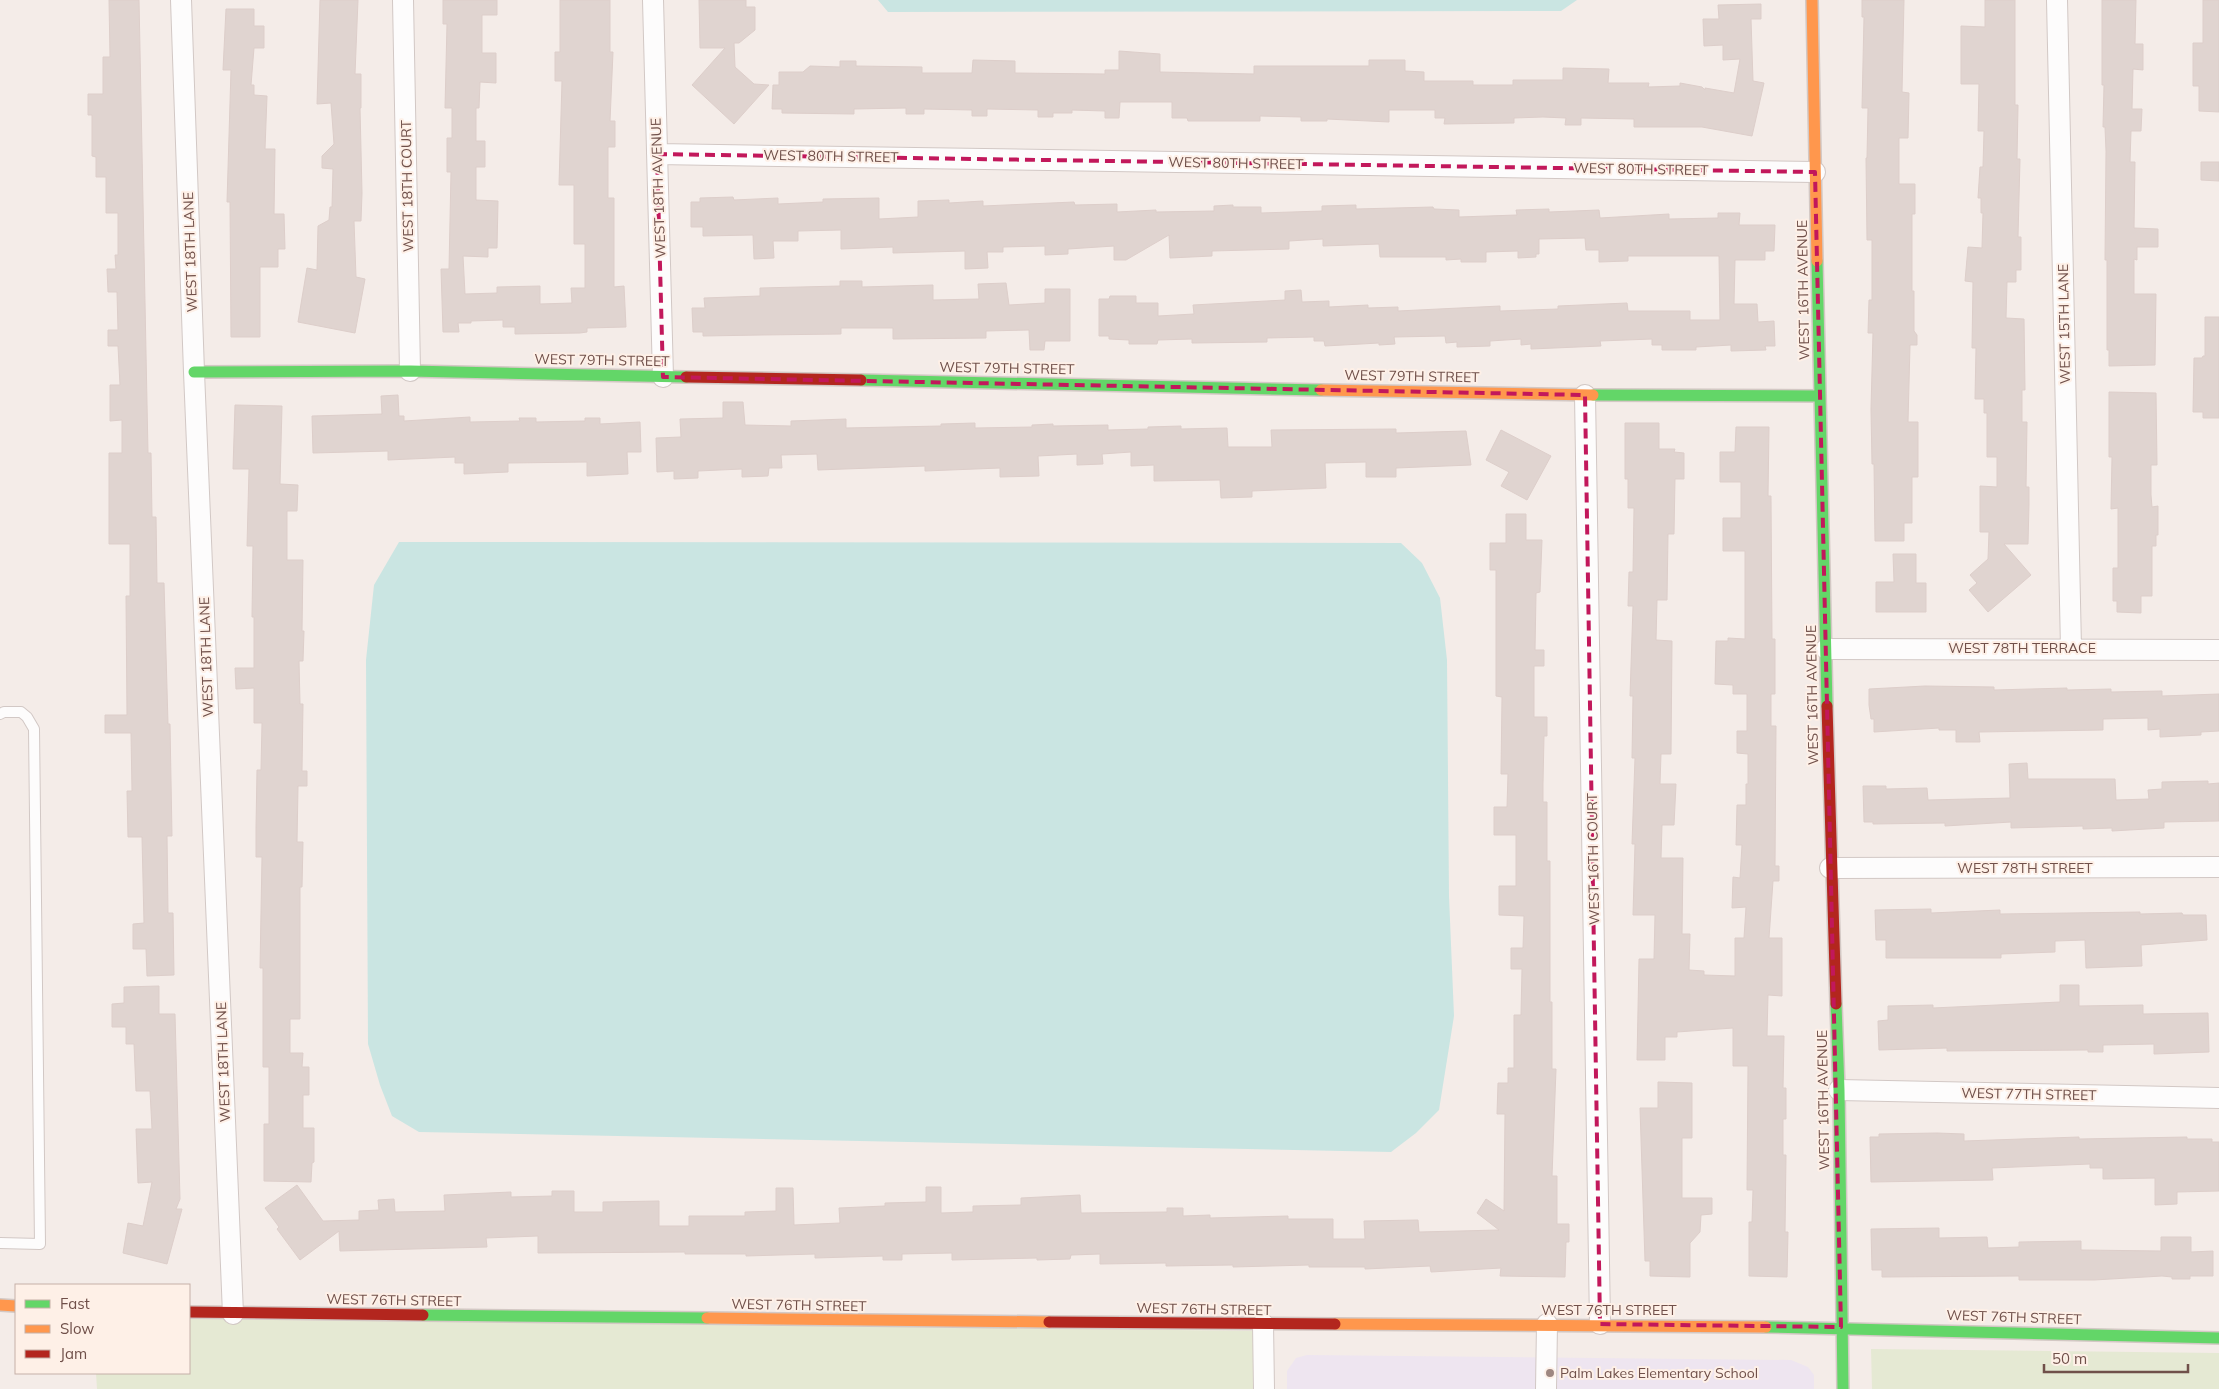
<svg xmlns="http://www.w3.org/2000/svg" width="2219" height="1389" font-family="Mulish,sans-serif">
  <rect width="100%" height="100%" fill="#f4ece8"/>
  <path fill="#eee5f0" d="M1307 1355 1791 1360 1808 1367 1814 1375V1389H1287V1371L1296 1358Z"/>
  <path fill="#e5e9d3" d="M189 1319 1264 1331V1389H97L96 1373H189Z
    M1871 1349 2219 1353V1389H1872Z"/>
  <path fill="#cae5e2" d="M878 0H1577L1561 11 888 12Z
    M399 542 1401 543 1422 563 1440 598 1447 660 1449 896 1454 1016 1439 1110 1416 1133 1391 1152 419 1132 392 1116 380 1085 368 1044 366 660 374 585Z"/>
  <path fill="#e0d4d0" stroke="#ddceca" d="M109 0H139L148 453H151L152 517H156L157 583H164L168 724H170L172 836H167L168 913H173L174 975 147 976 146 949H133V924L144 923 142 837H128L127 791H132L131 733H105V715H127L126 596H130V544H109V453H122V420L110 421V385H120L118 346H108V330H118L117 292H108L107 269H116L115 255H118V213H106V177H96V157L92 156V115H88V94H103V57H110Z
    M320 0H358L355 74H361V108H360L362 193 361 221H354L356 277 365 279 355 333 298 322 307 268 317 270 318 226 329 220 330 207H332L333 169 322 168V156L334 144 331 103 317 104Z
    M443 0H497V15H482V53H496V83L480 82 479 108H476V141H485V167H476V200L498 201 497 248H488V257L463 256 465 294 497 293V287L540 286V304L572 303 571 288H585V244H574V185H559L562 81H555V52H560V0H610V52H613L610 121H615V147H608V198H614V287L624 286 626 327 587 328V332L580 333 515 334V327H503V320L471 321V323H458L459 332H443L441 269H449L451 172H447V138H452V108H445L447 24H443Z
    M699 0H746V7H755V30L739 43H734L735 67 754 84 769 85 734 124 692 85 725 48H700Z
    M1862 0H1904L1902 92 1909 93 1908 138H1899V184H1915V214H1912V291H1914V331L1917 335V345H1910L1908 422H1918V477H1912V523H1904V541H1875L1874 464H1872L1871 409 1873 333H1868L1869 300H1872V240H1867L1866 158H1867L1868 108H1862L1864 17H1862Z
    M1985 0H2015V105H2018L2017 159H2020L2018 237H2021V270H2016V282H2007L2006 318 2024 319 2025 390H2022V422H2027L2026 487H2029V504L2028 544H2004L2031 575 1988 612 1969 590 1977 583 1970 575 1988 559 1989 532H1980V486L1997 487V457H1987V413H1984V399H1975L1976 348H1972L1973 282 1965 281 1968 247 1982 248 1983 213H1981V198H1978L1980 167H1983L1984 131H1978L1979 84H1961V26L1985 27Z
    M2102 0H2136L2135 44H2143V70L2133 69 2132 109H2142L2141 131H2131L2130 162H2135L2134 228 2158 229V247H2137V260L2134 259V294H2156L2155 365 2109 366V350H2107V260H2105L2106 151 2105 127H2103L2104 85H2102Z
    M2203 0H2219V112L2199 111V86H2193V43H2203Z
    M1761 4V19H1751L1753 81 1764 83 1752 136 1702 127H1634V119L1581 118V125H1565L1566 118 1543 117 1514 118V123L1444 124 1445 118H1435V110H1389V122L1327 119V121H1301V117L1260 116V121H1188L1187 118H1172V102H1120L1119 118H1105V111L1072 110V113H1053V117H1038V110L987 109V116H972V110L924 109V114H906V108L854 109V114L782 113V109H772L773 85H779V72H803L810 66 840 67V61H856V66L922 67V73H972L973 60 1015 61V73L1105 74V70H1119V51L1160 54V72L1254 74V66H1369V60H1405V71L1424 72V81H1473V85H1513V80H1563V68L1609 69 1608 83H1649L1648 87 1680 86V83L1702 87 1705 90V88L1734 93 1740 59 1723 60V45L1704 46 1703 19H1719L1718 5Z
    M226 9H254V26H264V48H254L251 85H254V95L267 96 265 149H275L274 214H284L285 249H278V267H260V337H231L230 202H227L231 70H223Z
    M2201 162H2219V181L2201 180Z
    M733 197 734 200 778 198V204L823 202V199L879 198V219L918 217V201L949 200V203L983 201V206L1074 202 1075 205 1117 204V212L1156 210V212L1214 211V206L1233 205V207H1261V213L1322 211V206L1356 205V209L1433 207 1434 209 1459 210V217L1517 215 1516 210 1549 209V212L1599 210 1600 218 1669 214V219L1718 218V213H1740L1739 225H1775L1774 251H1765V260H1735L1734 304H1757L1758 322 1774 321 1775 346H1765L1766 350 1731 351V345L1696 347V350H1662V345H1652V339L1600 341 1601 346 1531 349V344L1521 345V339L1490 341V346L1457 347V342L1446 343 1445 336 1394 337 1395 344 1379 345V343L1325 346 1324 341H1314V337L1267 338V342L1192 343V339L1158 340 1157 344H1129V340L1109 339V336H1099V299H1109L1110 296H1136V303H1158V316L1194 314 1193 305 1285 300V291L1301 290 1302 302 1329 301V307L1368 305V308L1398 307V311L1500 306V311L1558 309V306L1627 303 1628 311H1690V320H1720L1719 256H1628V261L1599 262V250H1586L1585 238 1539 239V254H1536V257L1518 258V251L1486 252V262H1461V259L1446 260V257H1380L1379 244 1323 246V239L1289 241V249L1212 251V256L1170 258 1169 235 1126 260H1114V246L1068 249V254L1045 255V246L1003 247V252H987L988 268 965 269V251L893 253V247L841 249V230L798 231V241H773L774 258 754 259 753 235 703 236V227H691V202H700V198Z
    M840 281H862V287L933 285V300L979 299 978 284 1006 283 1009 305 1045 303V289H1070V341H1045L1044 350H1030L1029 330 986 331V338L893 339V328H841V334L761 335 703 336V332H693L692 308H705L704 298 760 296V288L840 286Z
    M2205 317H2219V418H2203V412H2193L2194 358H2202L2203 356H2205Z
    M2109 392 2156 393 2157 465H2151V495L2152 507 2158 506V535H2156V546H2152V596H2141V613L2117 612V601H2113V568H2118V508L2111 509 2112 457H2109Z
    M398 395 399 416H404V421L470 417V422L520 421 519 418H536V422L585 421V418H600V424L640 422 641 452H627L628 474 587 476V462L508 463V472L464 474V463H455V457L388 460V451L313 453 312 416 382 414 381 396Z
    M723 402H743L745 425 791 426V421L846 419V428L941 426V424L975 423V428L1032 427V425L1053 424V426L1108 425V430L1148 429V427L1181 426V429L1227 428 1228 447H1272L1271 430 1396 429V433L1466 431 1471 465 1396 468V477H1366V462L1325 463 1326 488 1252 491V497L1221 498 1220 480 1154 481V465L1131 466V452L1102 454 1103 464 1077 465V454L1038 456 1039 476 1000 477V468L925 471V466L818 470 817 454 781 455 782 468H769L768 476 742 477V469L698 471V478L674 479V471L657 472 656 438 681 437 680 419 723 418Z
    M235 405 282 406 280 484 298 485 297 511H287V560H303L302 631H304L303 661H299L300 704H303L302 771H307V786H298L297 842H303L302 887H300V1019H290V1053H303L302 1067H309V1095H303V1128H314V1162L312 1163 311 1182 264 1181V1124H269V1067H263V968H260L262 857H256V828L257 770H261L262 723H254V688L236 689 235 668H254V617H252L253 546H247L249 469H233Z
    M1625 423H1659V449H1675L1674 452 1684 453V479H1675L1674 534H1668L1667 600H1657L1656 640 1672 641 1671 754H1661L1660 784H1676L1674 825H1662L1661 858H1683L1682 934H1690L1689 970 1704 971V975L1735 976V938H1744L1746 907 1732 908 1733 877 1740 878 1742 845H1736L1737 805H1746V784H1748V754L1737 753V731H1747V694H1733V685L1715 684 1716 641H1728V638L1745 639V551H1723V518H1741V482H1720V452H1735L1736 427H1769L1768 496H1771L1772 639H1775V694H1771V726H1776L1775 866H1779V881H1773L1769 938H1782V996L1768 995 1767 1036H1784L1783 1088H1786V1119H1783V1155H1786L1785 1232H1788L1787 1277 1749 1276V1222H1752L1753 1190H1747L1748 1066H1733V1028L1677 1032V1037H1665V1060H1637L1639 959H1654L1655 915H1633L1635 844H1632L1635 758H1632L1633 696H1630L1633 606H1628L1629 572H1633L1634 508H1628V479H1625Z
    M1501 430 1551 456 1527 500 1501 486 1509 472 1486 460Z
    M1506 514H1526V540H1542L1540 592 1536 593 1535 650H1544V666H1534V717H1547V736H1544L1543 784V802H1547V861H1550V1002H1552V1069H1556L1552 1176H1557V1224H1569V1242H1566L1565 1277 1500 1276 1501 1268 1431 1272 1430 1266 1365 1269V1267H1309V1265L1233 1267V1265L1166 1266V1263L1100 1264V1254L1071 1255 1070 1259 1037 1260V1258L952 1260V1253L902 1254V1260H883V1256L815 1258V1254L746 1256V1254H685V1252L538 1253V1236L486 1238 487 1247 340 1251 339 1231 300 1260 277 1229 279 1227 265 1208 297 1185 323 1221 359 1220V1211L379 1210 378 1200 394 1199 395 1212 445 1211 444 1195 511 1192V1197L552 1196V1191H574V1212H603V1202L659 1201V1226H689V1216H745V1212L776 1211V1188H793L794 1225 840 1223 839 1208 885 1206V1203L926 1202V1187H941V1213L973 1212V1206L1021 1205V1198L1080 1195 1081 1213 1167 1212V1208H1183V1216L1210 1215V1218L1288 1216V1219H1333V1239H1365L1364 1221 1418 1220 1419 1232 1499 1230 1477 1213 1486 1199 1504 1211 1505 1114H1497L1498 1083H1508V1068H1514V1015H1521L1522 969H1511V948H1523L1524 916 1499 915V886H1516V835H1494V807H1507L1508 774H1501L1502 697 1496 696V570H1490V543H1506Z
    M1893 554H1916V583H1926V612H1876V582H1894Z
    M1925 686 1994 687V690L2067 688V690L2111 689V692L2162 691V696L2219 694V731L2201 732V735L2160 737V729L2148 730V718L2103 719V730L1979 732 1980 742H1956V730H1939V728L1874 732V719H1871L1869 705V689Z
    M2027 763 2028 779H2115L2116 800 2149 799 2148 790 2162 789V782L2208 781V784L2219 783V821L2164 822V828L2112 831V828L2083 829V826L2011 828V822L1945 826V823L1873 824V822H1864L1863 786H1886V789L1927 788 1928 800 2010 798 2009 764Z
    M1931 909V913L2000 910V914L2140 912V914L2182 913 2183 915H2206L2207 940 2141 945 2142 966 2086 968 2085 940 2055 941V952L2001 954V958H1886V940H1876L1875 910Z
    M2060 985H2079V1006L2143 1005V1014L2208 1013 2209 1052 2154 1054V1044L2103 1045V1052H2088V1050L1947 1051V1048L1879 1050 1878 1021 1888 1020V1006L1933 1005V1008L2060 1002Z
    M159 986V1014H175L180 1199 176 1209H182L167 1264 123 1253 128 1223 143 1226 152 1182 138 1183 136 1129H152L150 1091H136L134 1044H126V1027H112V1004L124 1003V987Z
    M1658 1082 1692 1083V1138H1682V1198H1712V1214L1701 1215 1700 1232 1690 1243V1277L1650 1276V1261H1645L1640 1108H1658Z
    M1937 1133 1964 1134V1141L2079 1137V1139L2187 1137V1139H2212V1142H2219V1191L2177 1192V1204L2155 1205V1178L2103 1179V1168H2090V1164L1992 1168 1993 1180 1871 1182 1870 1137H1879V1134Z
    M1939 1228V1238L1987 1237 1988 1248 2019 1247V1242L2081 1241V1250L2161 1251V1237H2191V1252L2213 1251V1276H2190V1279H2172V1277L2162 1276 2094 1280H2019V1276L1882 1277V1270H1872L1871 1229Z"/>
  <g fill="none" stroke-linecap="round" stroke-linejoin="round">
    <defs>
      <path id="lane" d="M0 714 4 712H21L27 717 34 729 40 1244 0 1243"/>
      <path id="street" d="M181 0 194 372 233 1314
        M403 0 410 371
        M653 0 663 377
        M2057 0 2071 648
        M657 154 1815 172
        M1585 395 1600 1324
        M1826 649 2219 650
        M1830 868 2219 867
        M1839 1090 2219 1098
        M1263 1324 1264 1389
        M1546 1389 1547 1324"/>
      <path id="fast" d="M1817 261 1827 706
        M194 372 410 371 686 377
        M861 380 1321 390
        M1593 395 1820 396
        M1836 1004 1839 1090 1843 1389
        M423 1315 707 1318
        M1766 1327 2219 1338"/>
      <path id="slow" d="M1812 0 1817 261
        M1321 390 1593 395
        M0 1305 16 1306
        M707 1318 1049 1322
        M1335 1324 1766 1327"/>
      <path id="jam" d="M686 377 861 380
        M1827 706 1836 1004
        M189 1312 423 1315
        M1049 1322 1335 1324"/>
    </defs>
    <use href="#lane" stroke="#d2c8c5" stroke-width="12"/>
    <use href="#street" stroke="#d2c8c5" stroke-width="22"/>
    <use href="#fast" stroke="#d3c8c4" stroke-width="14"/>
    <use href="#slow" stroke="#d3c8c4" stroke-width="14"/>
    <use href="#jam" stroke="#d3c8c4" stroke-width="14"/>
    <use href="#lane" stroke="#fdfcfc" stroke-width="10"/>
    <use href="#street" stroke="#fdfcfc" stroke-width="20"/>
    <use href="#fast" stroke="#63d668" stroke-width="11"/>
    <use href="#slow" stroke="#ff974d" stroke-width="11"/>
    <use href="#jam" stroke="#b3261e" stroke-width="11"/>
  </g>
  <path fill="none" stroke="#c2185b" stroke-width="4" stroke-dasharray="10 6" stroke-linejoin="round" d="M657 154 1815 172 1841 1327 1600 1324 1585 395 663 377Z"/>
  <circle fill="#9e8781" stroke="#fef0e7" stroke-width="2" cx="1550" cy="1373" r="5"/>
  <g text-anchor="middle" stroke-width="4" stroke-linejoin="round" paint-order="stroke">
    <g font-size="14" fill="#70504a" stroke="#fef0e7">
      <text transform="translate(831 156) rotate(1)" y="5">WEST 80TH STREET</text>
      <text transform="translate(1236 163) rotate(1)" y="5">WEST 80TH STREET</text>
      <text transform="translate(1641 169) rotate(1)" y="5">WEST 80TH STREET</text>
      <text transform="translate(407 186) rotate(-91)" y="5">WEST 18TH COURT</text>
      <text transform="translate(658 188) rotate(-92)" y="5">WEST 18TH AVENUE</text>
      <text transform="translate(190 252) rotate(-92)" y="5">WEST 18TH LANE</text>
      <text transform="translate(1803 290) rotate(-91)" y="5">WEST 16TH AVENUE</text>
      <text transform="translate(2064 324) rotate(-91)" y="5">WEST 15TH LANE</text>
      <text transform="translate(602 360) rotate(1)" y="5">WEST 79TH STREET</text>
      <text transform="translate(1007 368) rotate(1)" y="5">WEST 79TH STREET</text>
      <text transform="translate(1412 376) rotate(1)" y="5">WEST 79TH STREET</text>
      <text x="2022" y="653">WEST 78TH TERRACE</text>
      <text transform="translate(206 657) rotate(-92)" y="5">WEST 18TH LANE</text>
      <text transform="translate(1812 695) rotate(-91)" y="5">WEST 16TH AVENUE</text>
      <text transform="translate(1593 859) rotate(-91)" y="5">WEST 16TH COURT</text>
      <text x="2025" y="873">WEST 78TH STREET</text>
      <text transform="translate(223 1062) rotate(-92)" y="5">WEST 18TH LANE</text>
      <text transform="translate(2029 1094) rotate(1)" y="5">WEST 77TH STREET</text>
      <text transform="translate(1823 1100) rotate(-91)" y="5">WEST 16TH AVENUE</text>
      <text transform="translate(394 1300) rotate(1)" y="5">WEST 76TH STREET</text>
      <text transform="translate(799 1305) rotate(1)" y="5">WEST 76TH STREET</text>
      <text transform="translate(1204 1309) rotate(1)" y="5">WEST 76TH STREET</text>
      <text x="1609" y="1315">WEST 76TH STREET</text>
      <text transform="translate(2014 1317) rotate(2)" y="5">WEST 76TH STREET</text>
    </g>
    <g font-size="14" fill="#70504a" stroke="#fef0e7" text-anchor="start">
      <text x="1560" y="1378">Palm Lakes Elementary School</text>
    </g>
  </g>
  <rect x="15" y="1284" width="175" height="90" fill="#fef0e7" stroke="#c5b0a8"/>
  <rect x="25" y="1300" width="25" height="8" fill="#63d668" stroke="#c5b0a8"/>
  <text x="60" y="1309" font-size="15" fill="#70504a">Fast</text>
  <rect x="25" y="1325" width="25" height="8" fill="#ff974d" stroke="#c5b0a8"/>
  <text x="60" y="1334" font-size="15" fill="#70504a">Slow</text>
  <rect x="25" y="1350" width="25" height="8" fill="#b3261e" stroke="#c5b0a8"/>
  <text x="60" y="1359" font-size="15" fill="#70504a">Jam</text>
  <path d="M2044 1364v8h144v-8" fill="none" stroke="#70504a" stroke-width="2.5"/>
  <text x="2052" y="1364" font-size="15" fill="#70504a" stroke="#fef0e7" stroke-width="4" paint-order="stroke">50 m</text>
</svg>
